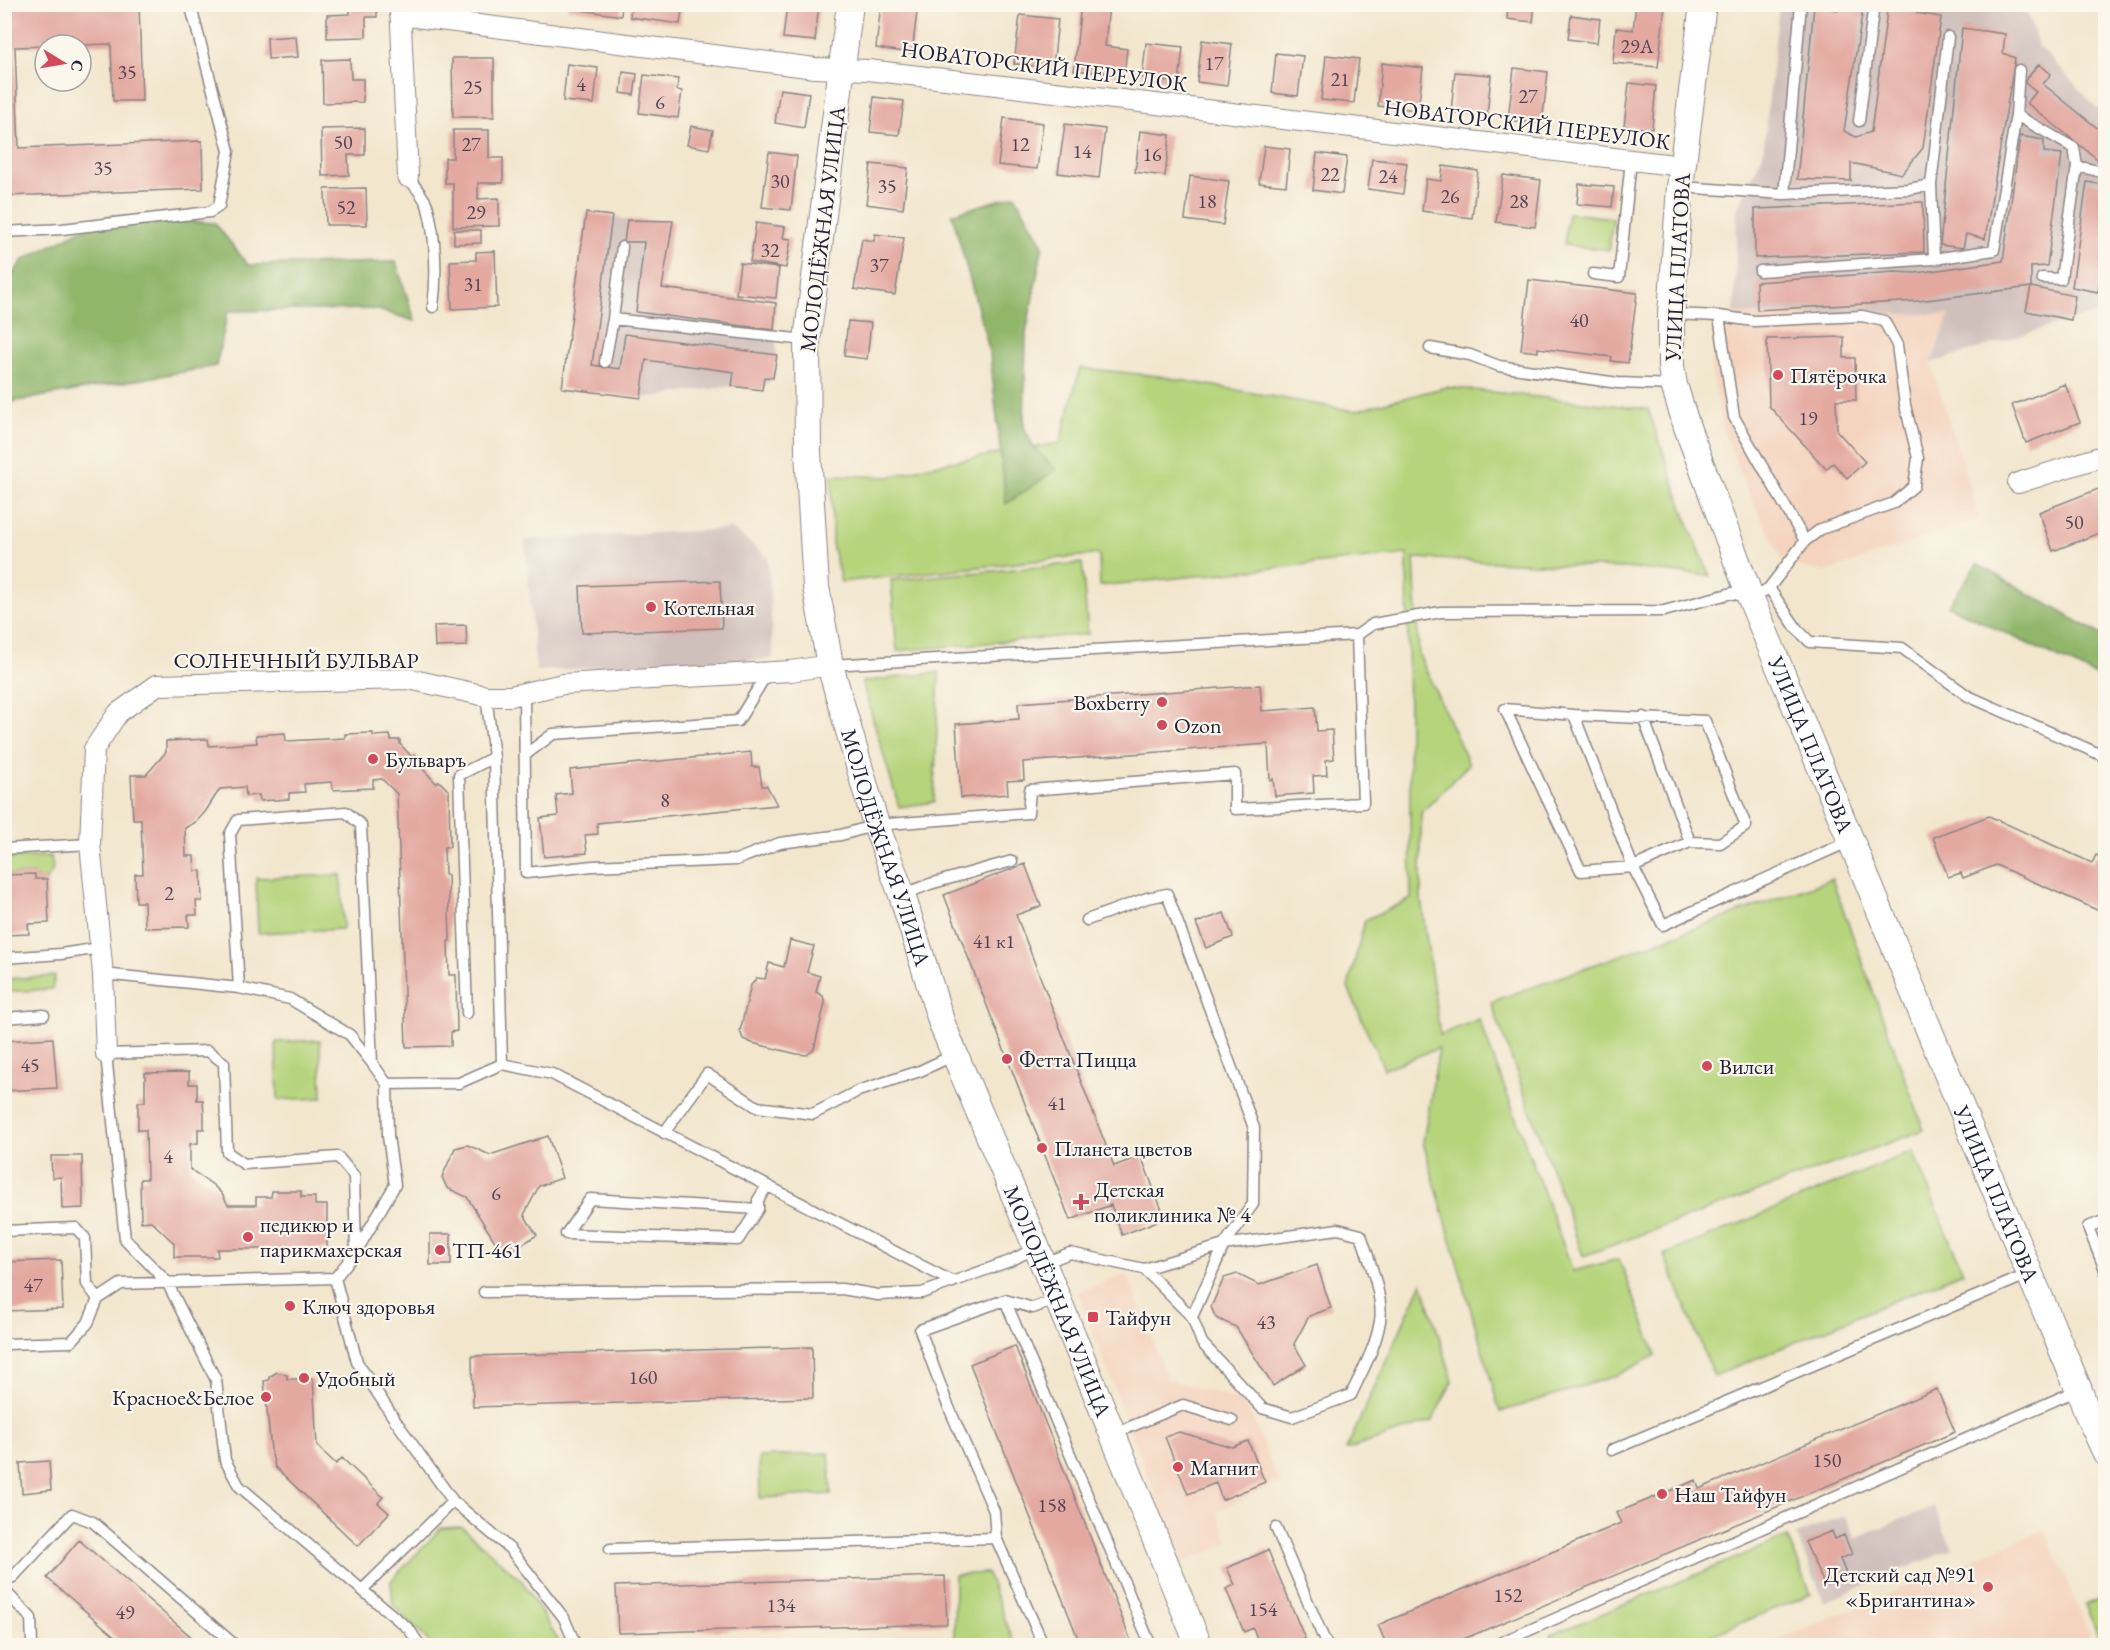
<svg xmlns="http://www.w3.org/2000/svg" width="2110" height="1650" font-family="'EB Garamond',serif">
  <rect width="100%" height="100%" fill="#fbf7ec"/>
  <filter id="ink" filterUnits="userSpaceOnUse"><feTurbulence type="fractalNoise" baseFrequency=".0167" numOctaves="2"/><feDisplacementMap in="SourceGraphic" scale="12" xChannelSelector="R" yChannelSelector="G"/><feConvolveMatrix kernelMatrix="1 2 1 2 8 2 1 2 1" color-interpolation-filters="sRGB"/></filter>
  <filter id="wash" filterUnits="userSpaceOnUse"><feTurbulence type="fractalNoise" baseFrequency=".008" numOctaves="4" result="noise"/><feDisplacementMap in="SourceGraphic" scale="24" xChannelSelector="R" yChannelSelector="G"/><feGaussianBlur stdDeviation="1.35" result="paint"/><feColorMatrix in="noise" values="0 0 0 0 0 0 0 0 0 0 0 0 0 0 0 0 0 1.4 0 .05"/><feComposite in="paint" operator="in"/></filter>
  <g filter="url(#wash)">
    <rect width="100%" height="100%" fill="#f2e6cd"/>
    <path fill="#f4d4bf" d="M1734 314H1951L1931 363 1980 519 1826 572 1784 563 1747 489 1723 429 1710 365Z
      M1127 1273 1167 1379 1246 1402 1279 1482 1217 1511 1229 1544 1181 1563 1078 1292Z
      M2045 1529 2094 1645H1766Z"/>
    <path fill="#d0c0bb" d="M1779 5H2025L2038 45 2105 117V311L2071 320 1931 363 1950 314H1734L1737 210 1763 154Z
      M586 213 612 216 627 220 673 221 662 288 776 303 774 330 777 355 773 378 762 390 732 386 641 398 562 388Z
      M732 529 768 557 773 659 536 671 525 540Z
      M1934 1506 1952 1549 1824 1602 1796 1535 1845 1515 1856 1538Z"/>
    <path fill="#b5d47b" stroke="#6c7b5b" stroke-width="1.5" d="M1568 213 1613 218 1609 250 1564 245Z
      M1080 368 1158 376 1354 411 1446 387 1648 409 1689 526 1710 576 1640 569 1414 558 1419 655 1469 764 1421 813V899L1440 1035 1479 1019 1573 1271 1619 1259 1656 1355 1618 1375 1500 1412 1423 1142 1439 1048 1384 1069 1348 988 1365 920 1411 899 1407 554 1100 586 1099 554 841 582 832 544V475L890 477 928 466 1060 443Z
      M1082 563 1088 634 897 651 891 580Z
      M939 672 934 802 899 807 862 682Z
      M51 856 53 869 47 879H35L34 874 5 875V858Z
      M341 875 343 929 258 933 256 878Z
      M1832 879 1924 1130 1583 1256 1491 1002Z
      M55 976 52 989 5 992V979Z
      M320 1040 322 1098 278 1100 276 1042Z
      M1913 1151 1963 1272 1714 1376 1664 1255Z
      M1422 1282 1453 1381 1432 1421 1346 1450Z
      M829 1453 831 1494 760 1498 759 1457Z
      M462 1527 522 1581 561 1645H429V1642L393 1605 391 1581 441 1528Z
      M1787 1537 1811 1594 1688 1645H1555L1551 1635Z
      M987 1573 1015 1645H898L954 1642 955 1575Z
      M2105 1596 2106 1645 2103 1646 2085 1605Z"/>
    <path fill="#90b66b" stroke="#596c53" stroke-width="1.5" d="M1015 195 1043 245 1026 333 1024 427 1033 446 1056 470 1006 504 990 353 952 214Z
      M108 216 215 223 248 265 396 262 415 321 375 309 228 311 216 366 5 403V285L23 260Z
      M1977 564 2105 637V680L1948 606Z"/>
    <g id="blocks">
      <path fill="#e3a9a0" d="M4 4H139L142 101H113L111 44 15 47 19 148 202 141 203 189 4 196Z
        M349 4H377V17H366V37L327 38V15L350 14Z
        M568 4H622L621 16 567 8Z
        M631 4H683L680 24 630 17Z
        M787 4H819L815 41 783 38Z
        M881 4H918L912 53 876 48Z
        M1081 4 1109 5 1105 46 1127 49 1124 75 1074 70Z
        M1508 4H1535L1533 22 1507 19Z
        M1636 4 1665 6 1658 67 1613 63 1616 28 1633 30Z
        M1839 4 1863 8 1844 131 1856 137 1871 132 1888 4H1917V13L1941 17 1923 148 1902 174 1851 163V181L1797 179 1814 6 1839 10Z
        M1020 15 1058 19 1053 68 1014 64Z
        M1571 15 1600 19 1597 43 1568 39Z
        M1962 28 2005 34 2003 53 2015 58 1985 239 1966 234 1963 248 1940 245Z
        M296 36 298 57 268 59 267 38Z
        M1202 40 1232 44 1227 86 1197 82Z
        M1146 43 1183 47 1179 82 1142 78Z
        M1276 53 1303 56 1298 96 1272 93Z
        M1326 55 1359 59 1354 103 1321 100Z
        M452 58H494V117H453Z
        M350 59 351 79H363V102L323 103 322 60Z
        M1382 63 1423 68 1418 110 1378 106Z
        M567 64 598 68 594 104 563 101Z
        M2039 64 2051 74 2043 84 2106 135V166L2027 103 2036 92 2024 82Z
        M1514 68 1548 72 1542 124 1508 120Z
        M623 72 637 74 634 95 621 93Z
        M1455 72 1491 75 1487 116 1451 112Z
        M644 75 678 79 677 90 682 91 678 118 639 113Z
        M1629 83 1656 86 1652 129 1624 126Z
        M780 89 809 93 804 128 775 123Z
        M874 97 904 101 899 135 870 132Z
        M1004 118 1043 123 1037 169 998 165Z
        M1065 124 1105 129 1099 178 1058 173Z
        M691 126 713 130 709 149 687 145Z
        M365 128V155H348L349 175 322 176 321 129Z
        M453 130H489V158H503V183H478V199L499 198V226L453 227V183H445V158H453Z
        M1140 131 1170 135 1165 176 1135 172Z
        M2020 136 2044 140V152L2062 154 2047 266 2031 267V287L1918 301 1757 310 1756 282 1894 272 1916 273 2003 261Z
        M1264 146 1290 149 1286 186 1259 183Z
        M769 152 797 156 791 210 762 207Z
        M1317 153 1347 157 1342 194 1313 190Z
        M1372 159 1407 163 1403 194 1368 189Z
        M871 164 908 168 903 209 866 204Z
        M1443 166 1478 171 1472 218 1422 211 1426 179 1441 181Z
        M1503 175 1541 180 1535 227 1496 222Z
        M1190 176 1229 181 1223 225 1185 220Z
        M2087 182 2106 185V245L2098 292 2072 287Z
        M1579 184 1614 187 1612 207 1577 204Z
        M366 188 367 225H326L325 189Z
        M1923 202 1924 252 1755 258V209Z
        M586 213 612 216 592 365 620 369 625 334 777 355 773 378 764 377 762 390 732 386 734 372 646 360 641 398 562 388Z
        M627 220 673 221 662 288 776 303 774 330 636 312 644 242H624Z
        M756 223 785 227 783 238 791 239 786 268 750 262Z
        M454 230H481V243L454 244Z
        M875 234 904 238 895 295 854 289 862 239 874 241Z
        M495 251 497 307 452 309 450 261 476 260V252Z
        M740 263 779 268 776 298 736 294Z
        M1529 280 1637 293 1628 363 1611 361 1612 357 1538 348V352L1521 350Z
        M2031 287 2075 296 2071 320 2026 311Z
        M848 321 871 323 867 359 844 356Z
        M1844 337V358H1855L1856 400H1836L1837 431 1865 462 1847 478 1833 463 1826 469 1769 406 1767 339Z
        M2065 384 2080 422 2026 443 2012 405Z
        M2106 486V540L2102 532 2053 551 2039 512Z
        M720 581 722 628 582 633 580 586Z
        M466 625 467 646 435 647 434 626Z
        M1260 685 1262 711 1315 707 1317 731 1332 730 1334 759 1326 760 1327 775 1313 776 1314 793 1275 796 1273 779 1270 780 1268 744 1023 762 1024 780 1007 781 1008 794 961 798 956 724 1019 719 1018 703Z
        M285 733 286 741 345 738V734L373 733V736L390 735 391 740H400V744L412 757 415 754 425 765 422 768 436 783 439 781 449 791 450 847H444L445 875H448L450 941H448L449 975H456L457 1031 451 1032V1046L406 1047 397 794 382 779 373 780V788L333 790 332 782 304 784 305 792 289 793V799L260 801 259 795 246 796 245 787 220 789 205 812 196 822 185 828 186 856H194L195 871H201L202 901H196L197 915H188L189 927 145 928 144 902H136L135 874H143L141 819H133L131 775H146L166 752V741L208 739 209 746 257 743 256 735Z
        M751 752 752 767H759L762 786H767L777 805 597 823 598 834 585 835 587 853 544 857 540 818 558 816 556 795 572 793 570 770Z
        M1989 816 2092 863 2096 855 2106 859V914L1996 865 1963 878 1961 873 1948 877 1933 837Z
        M1025 864 1041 906 1016 915 1114 1166 1141 1156 1165 1218 1122 1235 1111 1205 1070 1220 944 895Z
        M35 874V879H47L49 923 28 924 29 934 4 935V875Z
        M1224 913 1233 937 1206 948 1196 923Z
        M790 940 814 946 807 972 820 976 816 992 823 996 825 1003 814 1049 807 1055 797 1054 752 1043 743 1039 740 1031 751 985 757 978 765 979 769 963 784 967Z
        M53 1038 57 1088 4 1091V1041Z
        M189 1072V1084H197V1100H203L204 1115V1129H198V1143L190 1144V1169L213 1185 222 1194 228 1205H256V1197H271L272 1191H301V1197H315V1205H327V1249H301L300 1257H272V1249H217L218 1257H174V1243L151 1221 141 1222 140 1179H147L146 1130H138V1102H145V1073Z
        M548 1136 562 1178 539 1186 524 1215 537 1235 504 1256 467 1197 447 1188 442 1177 455 1148 468 1145 490 1155Z
        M51 1156H82L83 1208 62 1209 61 1177 52 1178Z
        M430 1234H451V1265H430Z
        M61 1260 63 1309 4 1311V1262Z
        M1317 1265 1331 1308 1309 1316 1294 1344 1306 1365 1273 1386 1236 1327 1216 1318 1211 1307 1224 1278 1237 1274 1259 1285Z
        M1015 1346 1064 1470 1133 1646H1081L970 1364Z
        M812 1347 813 1398 473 1407 472 1356Z
        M277 1372 287 1375V1379H313L317 1446 336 1464 342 1458 383 1497 378 1503 389 1513 358 1546 275 1467 271 1450 264 1381 269 1380V1377Z
        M1937 1389 1955 1432 1447 1646H1387L1378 1625 1621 1523 1616 1513 1696 1480 1699 1489Z
        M1179 1432 1232 1447 1248 1441 1265 1482 1222 1500 1216 1483 1188 1494 1165 1437Z
        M49 1461 51 1490 22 1493 20 1463Z
        M1832 1531 1835 1539 1844 1535 1852 1554 1840 1559 1847 1576 1825 1586 1805 1542Z
        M79 1540 202 1646H126L47 1578Z
        M1268 1550 1308 1646H1260L1253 1628 1244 1632 1226 1589 1235 1585 1227 1568Z
        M945 1576 947 1624 618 1633 616 1586Z"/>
    </g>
  </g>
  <g filter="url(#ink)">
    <use href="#blocks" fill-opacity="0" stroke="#8a8484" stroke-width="1.5"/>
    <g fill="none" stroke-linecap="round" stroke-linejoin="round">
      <defs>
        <path id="service" d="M2016 115 2074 148 2077 166 2061 279 2042 278
          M1859 121 1874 4
          M2077 166 2106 173
          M408 177C414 186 426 198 428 208 436 239 437 276 433 307
          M1931 185 1948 37
          M1681 187 1784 194 1801 4
          M4 232 62 229 210 212 219 206 229 151 192 11 187 4
          M622 247 613 319 806 340
          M1934 259 1994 250 2016 115 2019 70
          M1760 271 1934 259 1931 185 1909 189 1784 194
          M1593 274 1619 277 1631 160
          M1671 314 1719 316 1754 321 1862 316 1884 321 1897 345 1905 405 1918 458 1914 486 1894 503 1821 529 1805 541 1769 588
          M1719 316 1734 417 1805 541
          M1430 348 1470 355 1499 366 1618 383 1674 385
          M605 362 613 319
          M1357 635 1373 624 1441 612 1664 611 1732 593 1751 599 1769 588 1797 629 1810 642 1902 648 1968 696 2106 757
          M524 693 526 873 593 866 736 860 780 843 841 835 876 825 1028 813 1030 790 1235 774V809L1363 803 1357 635 830 665
          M1574 715 1505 709 1581 871 1633 867 1690 842 1720 843 1746 826 1705 721 1574 715 1633 867 1663 925 1850 841
          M1643 717 1690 842
          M525 755 553 734 738 721 768 672
          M4 849 90 844
          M902 895 930 884 1012 861
          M4 958 61 954 100 948
          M239 988 230 834 238 820 346 812 361 825 372 1063
          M467 1013 459 775 494 757
          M4 1018 44 1015
          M502 1064 552 1074 953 1282
          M387 1084 459 1083 502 1064 494 757 486 696
          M664 1133 707 1074 757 1107 813 1114 858 1091 920 1071 954 1055
          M758 1209 590 1199 566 1234 738 1240 758 1209V1200L767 1186
          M2106 1220 2088 1227 2106 1272
          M1338 1229 1361 1235C1368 1257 1384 1298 1380 1321 1376 1347 1362 1371 1351 1395L1292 1417 1262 1408 1202 1343 1192 1317 1224 1245Z
          M4 1231 76 1228 85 1238 87 1284 98 1299
          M356 1252 354 1176 338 1157 244 1164 227 1152 224 1063 208 1051 106 1054 125 1239 167 1282 216 1380 225 1460 239 1486 362 1590
          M1044 1263 1070 1253 1144 1269 1224 1245 1253 1204 1254 1128 1167 894 1147 898 1087 920
          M1144 1269 1192 1317
          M335 1278 357 1362 395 1420 453 1501 510 1549 564 1618 576 1646
          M484 1292 842 1289 878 1295 922 1293 1010 1261 1035 1248
          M1005 1300 1151 1646
          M4 1344 71 1342 88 1323 98 1299 121 1284 335 1278 356 1252 395 1185 388 1136 387 1084 372 1063 350 1035 290 999 239 988 103 974
          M2086 1410 2106 1402
          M1113 1434 1183 1405 1232 1420
          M1612 1450 2029 1274
          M1276 1528 1327 1646
          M610 1549 996 1538
          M4 1580 13 1577 72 1514 93 1522 236 1646
          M4 1590 31 1618 32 1646
          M420 1646 409 1629 362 1590 453 1501
          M1044 1646 996 1538 994 1511 947 1403 920 1330 1005 1300 1033 1308 1057 1299
          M1493 1646 2078 1390"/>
        <path id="minor" d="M400 4 408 177
          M400 15 815 68 868 70 1682 166
          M2018 483 2106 455
          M106 1054 103 974 90 844 94 749 118 713 157 685 409 679 486 696H511L563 684 791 671 830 665"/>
        <g id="tertiary">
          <path id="s1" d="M850 4 807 340 808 452 816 587 830 665 876 825 902 895 942 1024 1043 1263 1199 1646"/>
          <path id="s2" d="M1703 4 1680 187 1671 314V367L1674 385 1687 427 1751 599 2030 1274 2079 1390 2086 1410 2106 1453"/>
        </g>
      </defs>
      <use href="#service" stroke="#8a8484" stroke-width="13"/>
      <use href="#minor" stroke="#8a8484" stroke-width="22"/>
      <use href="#tertiary" stroke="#8a8484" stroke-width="28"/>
      <use href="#service" stroke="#fff" stroke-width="10"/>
      <use href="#minor" stroke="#fff" stroke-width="20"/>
      <use href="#tertiary" stroke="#fff" stroke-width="26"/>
    </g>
  </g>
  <g fill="#d1495b" stroke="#fbf7ec" stroke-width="2">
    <circle cx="1778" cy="375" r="6"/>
    <circle cx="651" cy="607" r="6"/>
    <circle cx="1162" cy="702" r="6"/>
    <circle cx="1162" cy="725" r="6"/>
    <circle cx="373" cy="759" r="6"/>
    <circle cx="1007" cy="1059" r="6"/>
    <circle cx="1707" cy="1066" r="6"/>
    <circle cx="1042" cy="1148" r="6"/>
    <path d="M1078 1193h6v6h6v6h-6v6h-6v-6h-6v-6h6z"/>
    <circle cx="248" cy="1237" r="6"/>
    <circle cx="440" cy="1250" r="6"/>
    <circle cx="290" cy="1306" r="6"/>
    <rect x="1087" y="1311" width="12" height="12" rx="3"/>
    <circle cx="304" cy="1378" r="6"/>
    <circle cx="266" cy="1397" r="6"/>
    <circle cx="1178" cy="1467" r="6"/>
    <circle cx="1662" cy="1494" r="6"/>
    <circle cx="1988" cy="1587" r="6"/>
  </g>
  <g text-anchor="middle" stroke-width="4.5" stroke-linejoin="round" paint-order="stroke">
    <g font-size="20" fill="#524454">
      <text x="1637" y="53">29А</text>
      <text x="1214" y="70">17</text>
      <text x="127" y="79">35</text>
      <text x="1340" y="86">21</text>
      <text x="581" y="91">4</text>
      <text x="473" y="94">25</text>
      <text x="1528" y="103">27</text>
      <text x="660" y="109">6</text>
      <text x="343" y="149">50</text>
      <text x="471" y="151">27</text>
      <text x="1020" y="151">12</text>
      <text x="1082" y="158">14</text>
      <text x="1152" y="161">16</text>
      <text x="103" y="175">35</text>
      <text x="1330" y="181">22</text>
      <text x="1388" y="183">24</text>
      <text x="780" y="188">30</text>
      <text x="887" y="193">35</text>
      <text x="1450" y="203">26</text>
      <text x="1207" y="208">18</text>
      <text x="1519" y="208">28</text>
      <text x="346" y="214">52</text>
      <text x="476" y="219">29</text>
      <text x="770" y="257">32</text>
      <text x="879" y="272">37</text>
      <text x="473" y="291">31</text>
      <text x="1579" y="327">40</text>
      <text x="1808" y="425">19</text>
      <text x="2074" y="529">50</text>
      <text x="665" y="807">8</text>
      <text x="169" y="900">2</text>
      <text x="994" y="948">41 к1</text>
      <text x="30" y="1072">45</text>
      <text x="1057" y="1110">41</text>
      <text x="168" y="1163">4</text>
      <text x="496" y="1200">6</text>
      <text x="33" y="1292">47</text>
      <text x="1266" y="1329">43</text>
      <text x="643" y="1384">160</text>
      <text x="1827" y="1467">150</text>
      <text x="1052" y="1512">158</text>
      <text x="1508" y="1602">152</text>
      <text x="781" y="1612">134</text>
      <text x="1263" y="1616">154</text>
      <text x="125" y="1619">49</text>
    </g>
    <g font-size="22" fill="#22223b" stroke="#fbf7ec">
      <text transform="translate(1044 66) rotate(7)" y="8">НОВАТОРСКИЙ ПЕРЕУЛОК</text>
      <text transform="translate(1527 124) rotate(7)" y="8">НОВАТОРСКИЙ ПЕРЕУЛОК</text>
      <text transform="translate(822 229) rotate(-83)" y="8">МОЛОДЁЖНАЯ УЛИЦА</text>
      <text transform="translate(1677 267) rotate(-87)" y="8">УЛИЦА ПЛАТОВА</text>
      <text x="296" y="668">СОЛНЕЧНЫЙ БУЛЬВАР</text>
      <text dy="8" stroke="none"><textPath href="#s2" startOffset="768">УЛИЦА ПЛАТОВА</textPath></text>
      <text dy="8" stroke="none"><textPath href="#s1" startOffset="856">МОЛОДЁЖНАЯ УЛИЦА</textPath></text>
      <text dy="8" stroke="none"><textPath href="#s2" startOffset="1254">УЛИЦА ПЛАТОВА</textPath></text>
      <text dy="8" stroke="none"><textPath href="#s1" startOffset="1342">МОЛОДЁЖНАЯ УЛИЦА</textPath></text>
    </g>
    <g font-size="22" fill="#22223b" stroke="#fbf7ec" text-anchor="start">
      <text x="1790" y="383">Пятёрочка</text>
      <text x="663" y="615">Котельная</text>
      <text x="1150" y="710" text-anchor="end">Boxberry</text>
      <text x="1174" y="733">Ozon</text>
      <text x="385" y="767">Бульваръ</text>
      <text x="1019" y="1067">Фетта Пицца</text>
      <text x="1719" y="1074">Вилси</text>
      <text x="1054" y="1156">Планета цветов</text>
      <text x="1094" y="1197">Детская<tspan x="1094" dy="25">поликлиника № 4</tspan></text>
      <text x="260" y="1232">педикюр и<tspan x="260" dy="25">парикмахерская</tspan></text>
      <text x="452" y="1258">ТП-461</text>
      <text x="302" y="1314">Ключ здоровья</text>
      <text x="1105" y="1325">Тайфун</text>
      <text x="316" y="1386">Удобный</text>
      <text x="254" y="1405" text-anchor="end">Красное&amp;Белое</text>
      <text x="1190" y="1475">Магнит</text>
      <text x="1674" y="1502">Наш Тайфун</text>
      <text x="1976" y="1582" text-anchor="end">Детский сад №91<tspan x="1976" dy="25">«Бригантина»</tspan></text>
    </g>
  </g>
  <rect width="2110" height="1650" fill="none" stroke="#fbf7ec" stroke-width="24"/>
  <g transform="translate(63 63) rotate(101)"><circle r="28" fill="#fbf7ec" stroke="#a4a2a5" stroke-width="1.5"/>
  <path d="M0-4.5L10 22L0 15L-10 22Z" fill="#d1495b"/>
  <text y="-9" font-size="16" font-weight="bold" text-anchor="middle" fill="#22223b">С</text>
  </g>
</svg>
